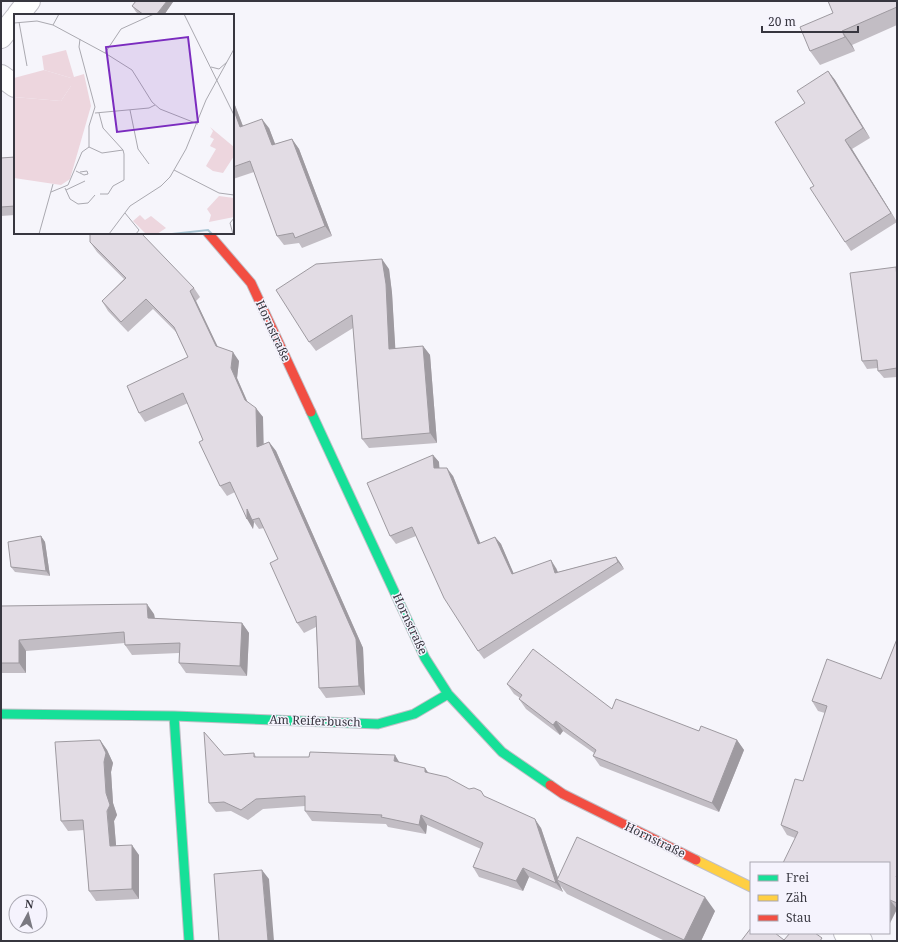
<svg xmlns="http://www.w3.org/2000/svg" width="898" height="942" font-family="'Noto Serif',serif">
  <rect width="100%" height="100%" fill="#f6f5fb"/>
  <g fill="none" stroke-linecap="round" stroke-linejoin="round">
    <defs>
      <path id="street" d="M18 15 29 1
        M1 37 15 19
        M1 76 15 86
        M845 933 861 941"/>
      <path id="fast" d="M311 412 425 658 448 694 502 752 550 785
        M1 714 174 716 378 724 414 714 448 694
        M174 716 189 941"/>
      <path id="slow" d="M696 860 751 887"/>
      <path id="jam" d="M208 233 251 283 311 412
        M550 785 563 794 696 860"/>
    </defs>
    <use href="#street" stroke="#c0bfc6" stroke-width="24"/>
    <use href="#fast" stroke="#c0bfc6" stroke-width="11"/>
    <use href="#slow" stroke="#c0bfc6" stroke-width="11"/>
    <use href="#jam" stroke="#c0bfc6" stroke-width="11"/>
    <use href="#street" stroke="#fefefe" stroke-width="22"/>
    <use href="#fast" stroke="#16e098" stroke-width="9"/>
    <use href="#slow" stroke="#ffcf43" stroke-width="9"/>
    <use href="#jam" stroke="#f24e42" stroke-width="9"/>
  </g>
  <path fill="#c2bdc4" d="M136 1H173V2L164 15H140L136 12 132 6Z
    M897 1V25L852 45 855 51 820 65 810 51 833 13Z
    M828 71 835 80 870 138 852 149 897 222 851 251 845 242 805 103Z
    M233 100 243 126 269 128 275 144 292 139 299 149 332 236 302 248 299 243 284 245 277 236 254 172 233 179Z
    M1 154V158L15 157V215L1 216Z
    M90 242 194 288 200 297 196 301 218 347 239 361 237 378 248 403 263 417V444L269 442 276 451 363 648 365 695 326 698 319 688 316 627 304 633 297 623 278 559 264 528 259 529 254 522 253 529 235 492 227 496 220 486 203 440 188 403 145 422 139 413 188 357 176 332 153 309 128 332 108 311 102 301 124 279 97 252Z
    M896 267 897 269V377L884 378 878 371V368L867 369 862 361Z
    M389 269 392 293 395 349 423 346 430 355 437 443 369 448 362 439 353 328 316 351 309 342Z
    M433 455 439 462V468L453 476 480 544 495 537 501 544 513 573 556 568 558 572 616 557 621 564 624 569 484 659 478 651 416 536 396 544 390 536Z
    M41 536 45 542 50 576 15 572 11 567Z
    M1 606 154 614 155 618 242 623 249 633 247 676 186 673 179 663V653L132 655 125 645V643L26 651V673H1Z
    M897 639V909L889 925V863L795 838 787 835 781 825 803 781 825 713 818 711 812 701 881 679Z
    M507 684 737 740 744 750 719 812 600 766 593 756 594 753 563 731 560 735 526 709 519 699 520 698 514 694Z
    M100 740 107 750 113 763 111 772 113 803 117 815 114 821 116 846 139 855V899L96 901 89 891 84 830 68 831 61 821Z
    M254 753 256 757 400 763 429 773 484 796 541 828 558 878 715 911 701 941H665L567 894 560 885 563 892 529 877 523 891 479 877 473 867 481 849 427 825 426 834 388 827 386 824 312 821 305 811V806L263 809 248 820 231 811 216 812 209 803 224 755Z"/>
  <path fill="#9e9aa0" d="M167 1H173V2L164 15H156Z
    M842 31 852 45 855 51 845 37Z
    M828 71 835 80 870 138 863 128Z
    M233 100 247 137 240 127 233 108Z
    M262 119 269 128 279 154 272 145Z
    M292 139 299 149 332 236 325 226Z
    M845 140 852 149 897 222 891 213Z
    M382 259 389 269 392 293 396 359 389 349Z
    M190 291 196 301 222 356 216 346Z
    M423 346 430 355 437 443 430 433Z
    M233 352 239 361 237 378 251 410 245 400 231 368Z
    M256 408 263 417 264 456 257 447Z
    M269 442 276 451 363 648 365 695 359 686Z
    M433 455 439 462 440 475 434 468Z
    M447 468 453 476 484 552 478 544Z
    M247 509 254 522 253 529 247 519Z
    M41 536 45 542 50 576 46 571Z
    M495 537 501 544 517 581 512 574Z
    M616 557 621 564 624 569 618 562Z
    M551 560 556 568 561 580 555 573Z
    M147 604 154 614 156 628 148 618Z
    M242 623 249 633 247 676 240 666Z
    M19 640 26 651V673L19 663Z
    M556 721 563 731 560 735 553 725Z
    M100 740 107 750 113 763 111 772 113 803 117 815 114 821 117 856 110 846 104 762Z
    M737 740 744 750 719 812 712 803Z
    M395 755 401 765 394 761Z
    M425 768 432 778 425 772Z
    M421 815 427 825 426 834 419 825Z
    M535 819 541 828 559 881 557 880 560 885 563 892 556 883Z
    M132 845 139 855V899L132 889Z
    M523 868 529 877 523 891 516 881Z
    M262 870 269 879 274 941H268Z
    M705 897 715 911 701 941H685L684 940Z
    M890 900 897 909 889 925V903Z"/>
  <path fill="#e2dce4" stroke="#9e9aa0" d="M136 1H167L156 15H144L132 6Z
    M828 1H897V7L842 31 845 37 810 51 800 27 833 13Z
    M828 71 863 128 845 140 891 213 845 242 810 188 814 186 775 122 805 103 797 91Z
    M233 108 240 127 262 119 272 145 292 139 325 226 295 238 293 233 277 236 250 161 233 167Z
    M15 157V206L1 207V158Z
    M90 233H141L194 288 190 291 216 346 233 352 231 368 245 400 256 408 257 447 269 442 356 639 359 686 319 688 316 616 297 623 270 563 278 559 259 518 252 520 247 509V519L230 482 220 486 199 442 203 440 183 393 139 413 127 386 188 357 174 327 146 299 121 322 102 301 126 278 90 242Z
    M382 259 386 284 389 349 423 346 430 433 362 439 352 315 309 342 276 290 316 264Z
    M896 267 897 278V368L878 371 877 360 862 361 850 273Z
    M433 455 434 468H447L478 544 495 537 512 574 551 560 555 573 616 557 618 562 478 651 444 598 412 527 390 536 367 483Z
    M41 536 46 571 11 567 8 542Z
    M147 604 148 618 242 623 240 666 179 663 180 643 125 645 124 632 19 640V663H1V606Z
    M897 639V875L896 877H897V903L890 900 889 903V863H783L798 832 781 825 795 779 803 781 827 706 812 701 827 659 881 679Z
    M533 649 612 709 616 699 699 731 701 726 737 740 712 803 593 756 596 750 556 721 553 725 519 699 522 695 507 684Z
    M204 732 224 755 254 753V757H309L310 752 395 755 394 761 425 768V772L447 777 469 789 474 788 481 791 484 796 535 819 556 883 523 868 516 881 473 867 483 843 421 815 419 825 381 817 382 815 305 811V796L256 799 241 810 224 802 209 803Z
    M100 740 106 753 104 762 106 793 110 805 107 811 110 846 132 845V889L89 891 83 820 61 821 55 742Z
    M577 837 705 897 684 940 557 880Z
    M262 870 268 941H219L214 874Z
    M751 928V933H775L784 940 790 933H815L822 938 820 941H741Z"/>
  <g text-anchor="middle" stroke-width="3" stroke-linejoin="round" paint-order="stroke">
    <g font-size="12" fill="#37363f" stroke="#f5f3fd">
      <text transform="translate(273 331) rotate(65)" y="4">Hornstraße</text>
      <text transform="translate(410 624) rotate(65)" y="4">Hornstraße</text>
      <text transform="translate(315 721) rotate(2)" y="4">Am Reiferbusch</text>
      <text transform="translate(655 840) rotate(26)" y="4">Hornstraße</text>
    </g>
  </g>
  <g transform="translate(14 14)">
    <rect width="220" height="220" fill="#f6f5fb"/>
    <path d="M196 113 220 133V142L209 159 199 157 192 152 202 135 196 132 200 125 196 123 199 117ZM126 201 131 206 137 202 152 214 143 220H132L119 207Z" fill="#edd6de"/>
    <path d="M30 56 57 64V72L47 87 0 83V64Z" fill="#edd6de"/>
    <path d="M52 36 60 63 70 60 77 92 56 165 47 171 0 164V83L47 87 57 72V64L30 56 28 42Z" fill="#edd6de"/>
    <path d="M205 182 220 184V203L195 208 197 201 193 195Z" fill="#edd6de"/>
    <path fill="none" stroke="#a8c4d2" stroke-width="2" d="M158 220 194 216 198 220"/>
    <path fill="none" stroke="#aaa9b0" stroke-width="1" d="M170 0 220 101M5 8 13 52M0 9 23 7 39 11 91 39 118 56 138 88 146 95 184 110M39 11 45 0M66 25 65 33 81 93 75 112V133L88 139 109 136 110 140V166L99 172 94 180H86M91 39 107 15 140 0M197 53 205 55 213 48M116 96 124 135 135 150M81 99 135 94 141 91M85 99 89 114 109 136M160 156 205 179 220 181M62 157 70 161 74 160 73 157 66 158M51 174 56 185 64 190 74 189 81 181M52 176 71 167M37 178 54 171 68 138 75 133M111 199 125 216 122 220M25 220 39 170M95 220 116 192 147 172 156 163 172 135 192 86 220 35M219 220 216 209 220 204"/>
    <path fill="#7b2cbf" fill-opacity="0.15" stroke="#7b2cbf" stroke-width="2" d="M174 23 184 108 103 118 92 33Z"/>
    <rect width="220" height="220" fill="none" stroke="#37363f" stroke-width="2"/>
  </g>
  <rect width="898" height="942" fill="none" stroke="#37363f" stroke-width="4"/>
  <rect x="750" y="862" width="140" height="72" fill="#f5f3fd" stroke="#a9a7b1"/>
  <rect x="758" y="875" width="20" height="6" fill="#16e098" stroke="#a9a7b1"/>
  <text x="786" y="882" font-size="12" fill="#37363f">Frei</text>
  <rect x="758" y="895" width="20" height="6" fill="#ffcf43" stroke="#a9a7b1"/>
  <text x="786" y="902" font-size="12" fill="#37363f">Zäh</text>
  <rect x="758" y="915" width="20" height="6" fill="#f24e42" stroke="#a9a7b1"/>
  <text x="786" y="922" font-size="12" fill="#37363f">Stau</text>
  <g transform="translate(28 914) rotate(7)"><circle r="19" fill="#f5f3fd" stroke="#a9a7b1"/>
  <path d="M0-3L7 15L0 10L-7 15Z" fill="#7a7981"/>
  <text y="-6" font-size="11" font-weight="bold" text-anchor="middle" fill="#37363f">N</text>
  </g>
  <path d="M762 26v6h96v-6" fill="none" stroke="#37363f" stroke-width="2"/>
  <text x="768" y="26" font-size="12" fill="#37363f" stroke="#f5f3fd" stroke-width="3" paint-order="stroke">20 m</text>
</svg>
